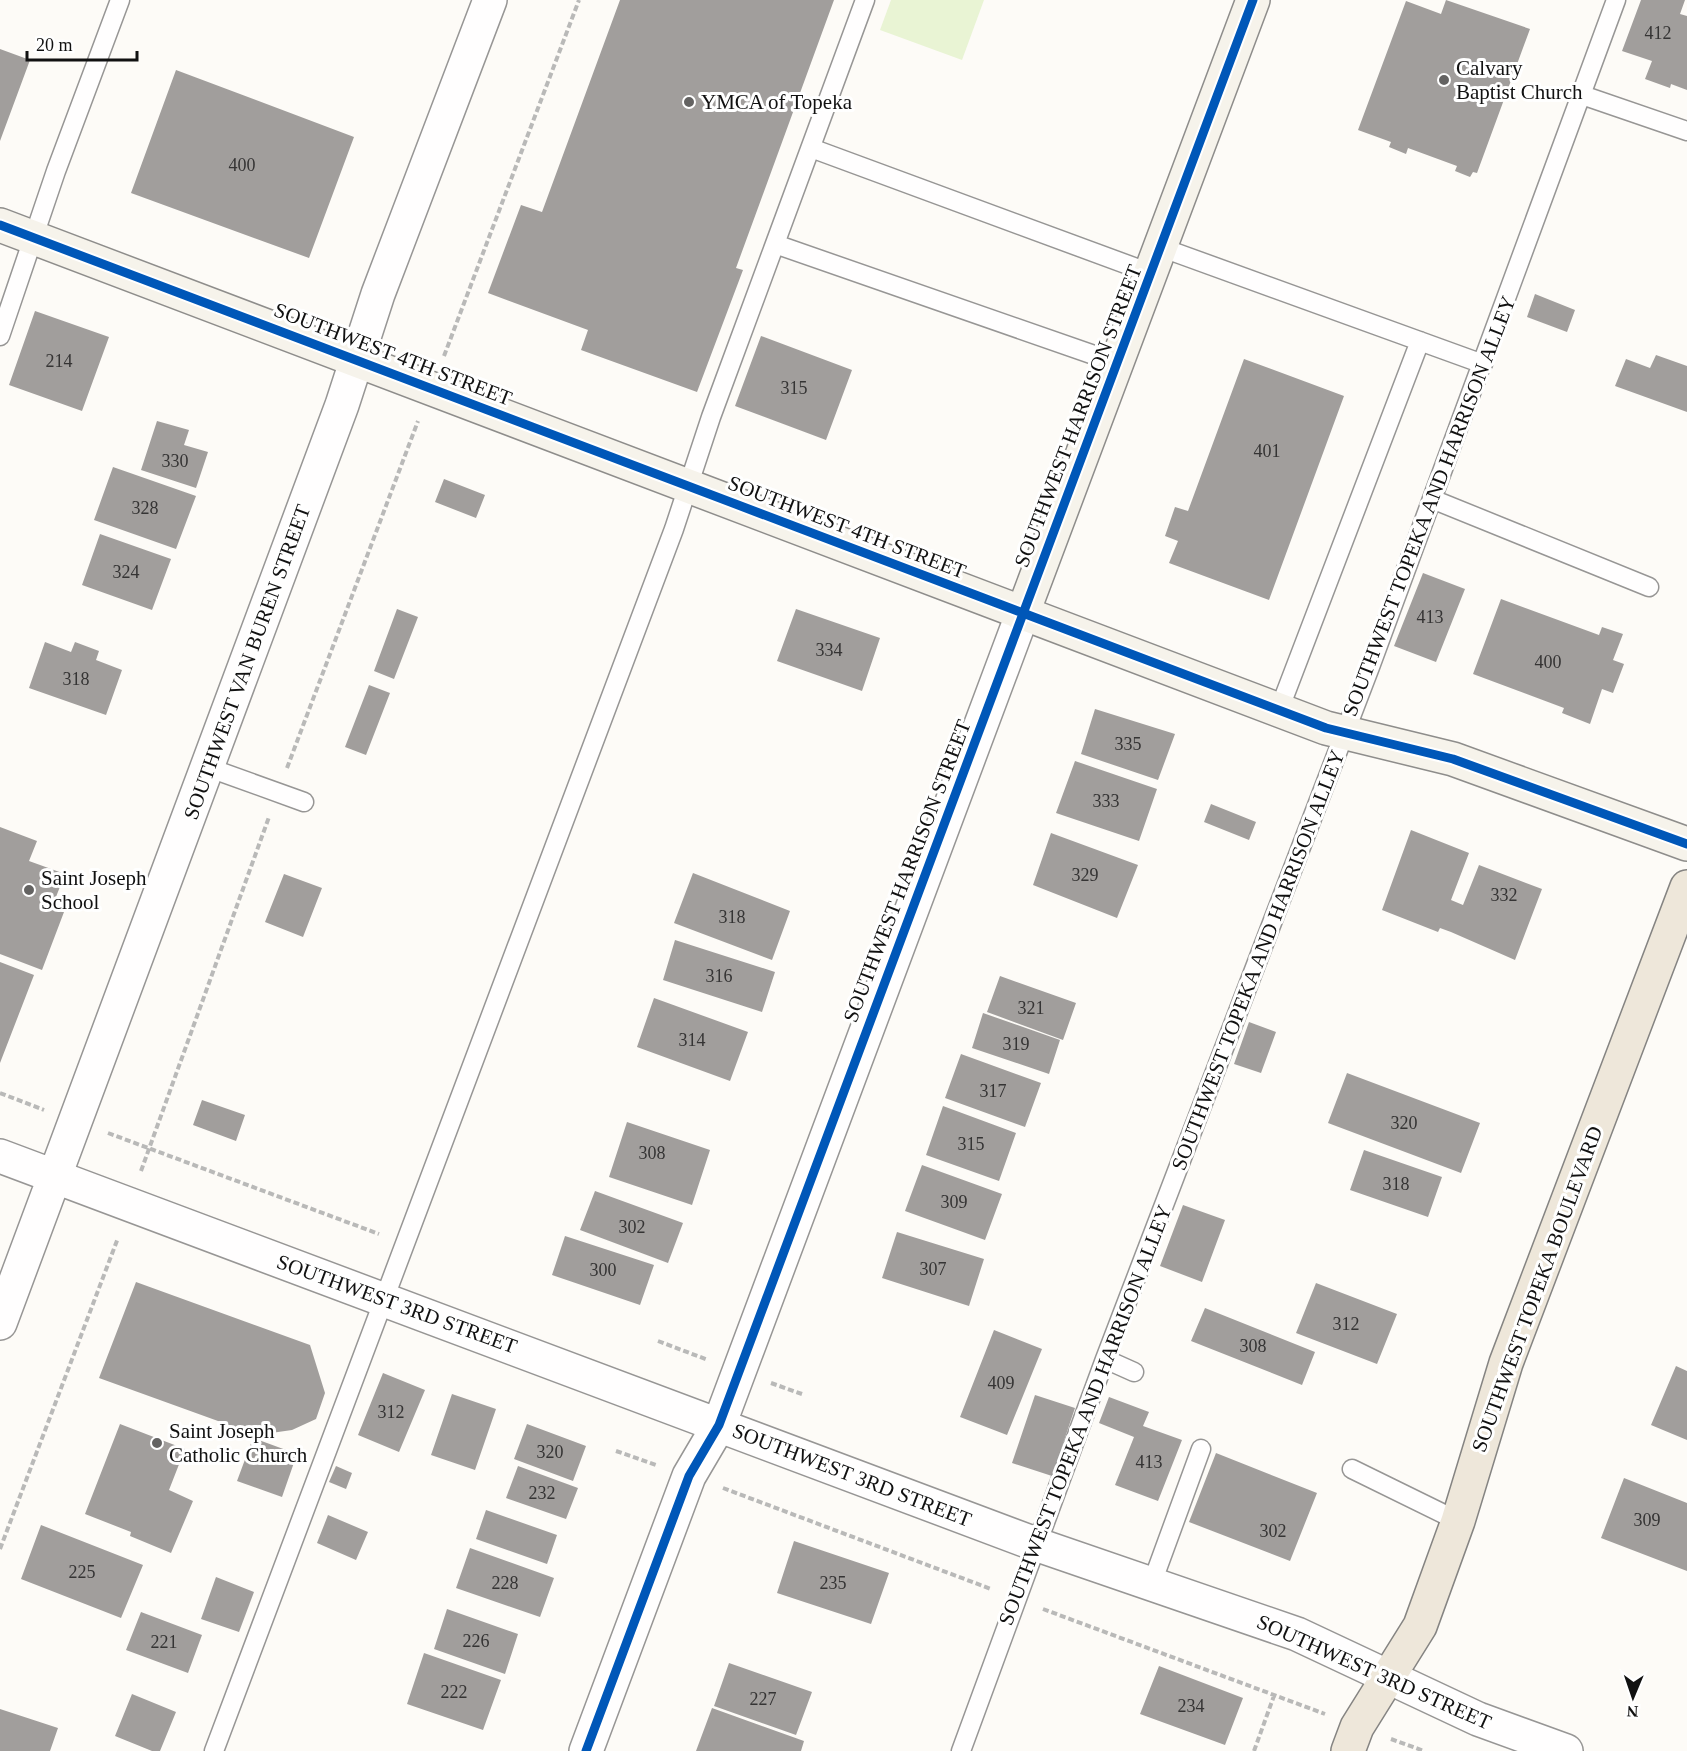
<svg xmlns="http://www.w3.org/2000/svg" width="1687" height="1751" font-family="'Times New Roman',serif">
  <rect width="100%" height="100%" fill="#fdfbf7"/>
  <path fill="#e9f4d4" d="M891 0H984L962 60 880 30Z"/>
  <path fill="#a19e9c" d="M620 0H834L736 268 743 270 697 392 581 350 588 330 488 293 521 205 542 212Z
    M1446 0 1530 29 1477 173 1473 172 1470 177 1455 171 1457 166 1408 148 1406 154 1389 147 1391 142 1358 130 1406 1 1441 14Z
    M1641 0H1685L1680 14 1687 16V90L1671 84 1670 88 1645 79 1652 61 1622 51Z
    M0 49 30 60 0 141Z
    M176 70 354 137 309 258 131 193Z
    M1535 294 1575 310 1567 332 1527 317Z
    M35 311 109 337 82 411 9 385Z
    M761 336 852 370 826 440 735 406Z
    M1656 355 1687 366V412L1615 386 1626 359 1650 368Z
    M1244 359 1344 396 1269 600 1169 563 1178 541 1165 536 1175 507 1188 511Z
    M157 421 189 430 184 445 208 452 196 488 141 470Z
    M113 467 196 496 176 549 94 520Z
    M444 479 485 495 476 518 435 502Z
    M100 534 171 559 152 610 82 585Z
    M1423 573 1465 589 1436 662 1394 646Z
    M1501 599 1599 635 1602 627 1623 634 1613 660 1624 664 1613 693 1602 689 1590 724 1562 713 1564 708 1473 674Z
    M397 609 418 617 394 679 374 671Z
    M796 609 880 638 862 691 777 661Z
    M45 642 71 652 75 642 99 651 96 660 122 670 106 715 29 688Z
    M369 685 390 693 366 755 345 747Z
    M1095 709 1175 734 1158 780 1081 754Z
    M1075 761 1157 789 1139 841 1056 813Z
    M1211 804 1256 822 1249 840 1204 822Z
    M0 827 37 841 29 861 65 874 52 907 64 912 42 970 0 954Z
    M1411 830 1469 853 1451 900 1463 905 1479 865 1542 889 1515 960 1451 932 1440 928 1438 932 1382 910Z
    M1051 833 1138 865 1117 918 1033 885Z
    M693 873 790 911 772 960 674 923Z
    M284 874 322 888 303 937 265 922Z
    M675 940 775 972 762 1012 663 980Z
    M0 962 34 975 0 1063Z
    M1000 976 1076 1003 1063 1040 987 1012Z
    M654 998 748 1032 730 1081 637 1047Z
    M983 1013 1060 1040 1049 1074 972 1048Z
    M1249 1022 1276 1032 1261 1073 1234 1064Z
    M961 1054 1041 1083 1025 1127 945 1098Z
    M1347 1073 1480 1123 1461 1173 1328 1123Z
    M202 1100 245 1115 236 1141 193 1125Z
    M943 1106 1016 1133 999 1181 926 1155Z
    M627 1122 710 1150 692 1205 609 1177Z
    M1364 1150 1442 1177 1428 1217 1350 1190Z
    M922 1165 1002 1194 985 1240 905 1211Z
    M595 1191 683 1223 668 1263 580 1230Z
    M1183 1205 1225 1220 1202 1282 1160 1266Z
    M897 1232 984 1259 969 1306 882 1278Z
    M565 1236 654 1265 640 1305 552 1275Z
    M136 1282 310 1345 325 1393 316 1419 292 1430 257 1435 99 1378Z
    M1316 1283 1397 1314 1377 1364 1296 1333Z
    M1205 1308 1315 1352 1302 1385 1191 1341Z
    M994 1330 1042 1349 1007 1435 960 1417Z
    M1676 1366 1687 1371V1440L1651 1425Z
    M383 1373 425 1390 399 1452 358 1435Z
    M452 1394 496 1409 475 1470 431 1455Z
    M1035 1395 1075 1408 1052 1476 1012 1463Z
    M1109 1397 1149 1412 1143 1426 1182 1440 1158 1501 1115 1485 1134 1437 1099 1423Z
    M120 1424 185 1449 169 1490 193 1501 171 1553 130 1536 131 1532 85 1514Z
    M527 1424 586 1446 573 1481 514 1459Z
    M253 1438 297 1454 282 1497 237 1481Z
    M1216 1453 1317 1493 1290 1561 1189 1522Z
    M336 1466 352 1473 346 1489 329 1482Z
    M518 1466 578 1488 566 1519 506 1498Z
    M1624 1478 1687 1503V1571L1601 1538Z
    M486 1510 557 1535 547 1564 476 1539Z
    M328 1515 368 1532 356 1560 317 1543Z
    M41 1525 143 1565 121 1618 21 1579Z
    M794 1541 889 1573 871 1624 777 1593Z
    M470 1548 554 1578 540 1617 456 1588Z
    M216 1577 254 1592 239 1632 201 1619Z
    M447 1609 518 1634 505 1674 434 1649Z
    M141 1612 202 1635 188 1673 126 1650Z
    M424 1653 501 1680 483 1730 407 1704Z
    M729 1663 812 1692 796 1735 714 1706Z
    M1159 1666 1243 1698 1225 1745 1140 1714Z
    M132 1694 176 1712 160 1751H152L115 1736Z
    M712 1708 804 1741 801 1751H696Z
    M0 1709 58 1728 50 1751H0Z"/>
  <g fill="none" stroke-linecap="round" stroke-linejoin="round">
    <defs>
      <path id="lane" d="M1582 95 1687 131
        M811 148 1150 273
        M775 244 1117 363
        M1160 247 1483 364
        M0 336 56 171 120 0
        M1432 499 1649 587
        M1279 710 1420 341
        M207 767 304 802
        M1105 1359 1134 1372
        M1352 1469 1458 1521
        M1152 1583 1201 1449
        M214 1751 674 529 711 417 865 0
        M961 1751 1105 1359 1370 667 1616 0"/>
      <path id="street" d="M0 1156 1038 1545 1297 1634 1478 1719 1566 1751
        M0 1323 342 405 378 294 490 0
        M586 1751 689 1476 719 1425 1022 615"/>
      <path id="secondary" d="M0 225 1326 728 1453 759 1687 844
        M1022 615 1253 0"/>
      <path id="primary" d="M1348 1751 1357 1727 1420 1626 1458 1521 1506 1363 1687 887"/>
    </defs>
    <use href="#lane" stroke="#979695" stroke-width="21"/>
    <use href="#street" stroke="#979695" stroke-width="36"/>
    <use href="#secondary" stroke="#8e8d8b" stroke-width="36"/>
    <use href="#primary" stroke="#858482" stroke-width="36"/>
    <path stroke="#b9b9b8" stroke-width="4" stroke-dasharray="6 3" stroke-linecap="butt" d="M444 356 579 0
      M287 768 418 421
      M0 1093 44 1110
      M108 1133 379 1234
      M141 1171 269 817
      M658 1341 708 1360
      M771 1383 802 1394
      M616 1451 656 1465
      M723 1488 991 1589
      M0 1549 118 1238
      M1043 1609 1325 1714
      M1391 1739 1424 1751
      M1254 1751 1275 1693"/>
    <use href="#lane" stroke="#fffefe" stroke-width="18"/>
    <use href="#street" stroke="#fffefe" stroke-width="33"/>
    <use href="#secondary" stroke="#f6f3eb" stroke-width="33"/>
    <use href="#primary" stroke="#eee7da" stroke-width="33"/>
    <defs>
      <path id="cycleway" d="M0 225 1326 728 1453 759 1687 844
        M586 1751 689 1476 719 1425 1253 0"/>
    </defs>
    <use href="#cycleway" stroke="#fff" stroke-width="13"/>
    <use href="#cycleway" stroke="#0057b8" stroke-width="9"/>
  </g>
  <g fill="#646362" stroke="#fff" stroke-width="2">
    <circle cx="1444" cy="80" r="6"/>
    <circle cx="689" cy="102" r="6"/>
    <circle cx="29" cy="890" r="6"/>
    <circle cx="157" cy="1443" r="6"/>
  </g>
  <g text-anchor="middle" stroke-width="6" stroke-linejoin="round" paint-order="stroke">
    <g font-size="18" fill="#353434">
      <text x="1658" y="39">412</text>
      <text x="242" y="171">400</text>
      <text x="59" y="367">214</text>
      <text x="794" y="394">315</text>
      <text x="1267" y="457">401</text>
      <text x="175" y="467">330</text>
      <text x="145" y="514">328</text>
      <text x="126" y="578">324</text>
      <text x="1430" y="623">413</text>
      <text x="829" y="656">334</text>
      <text x="1548" y="668">400</text>
      <text x="76" y="685">318</text>
      <text x="1128" y="750">335</text>
      <text x="1106" y="807">333</text>
      <text x="1085" y="881">329</text>
      <text x="1504" y="901">332</text>
      <text x="732" y="923">318</text>
      <text x="719" y="982">316</text>
      <text x="1031" y="1014">321</text>
      <text x="692" y="1046">314</text>
      <text x="1016" y="1050">319</text>
      <text x="993" y="1097">317</text>
      <text x="1404" y="1129">320</text>
      <text x="971" y="1150">315</text>
      <text x="652" y="1159">308</text>
      <text x="1396" y="1190">318</text>
      <text x="954" y="1208">309</text>
      <text x="632" y="1233">302</text>
      <text x="933" y="1275">307</text>
      <text x="603" y="1276">300</text>
      <text x="1346" y="1330">312</text>
      <text x="1253" y="1352">308</text>
      <text x="1001" y="1389">409</text>
      <text x="391" y="1418">312</text>
      <text x="550" y="1458">320</text>
      <text x="1149" y="1468">413</text>
      <text x="542" y="1499">232</text>
      <text x="1647" y="1526">309</text>
      <text x="1273" y="1537">302</text>
      <text x="82" y="1578">225</text>
      <text x="505" y="1589">228</text>
      <text x="833" y="1589">235</text>
      <text x="476" y="1647">226</text>
      <text x="164" y="1648">221</text>
      <text x="454" y="1698">222</text>
      <text x="763" y="1705">227</text>
      <text x="1191" y="1712">234</text>
    </g>
    <g font-size="21" fill="#111" stroke="#fff" text-anchor="start">
      <text x="1456" y="75">Calvary<tspan x="1456" dy="24">Baptist Church</tspan></text>
      <text x="701" y="109">YMCA of Topeka</text>
      <text x="41" y="885">Saint Joseph<tspan x="41" dy="24">School</tspan></text>
      <text x="169" y="1438">Saint Joseph<tspan x="169" dy="24">Catholic Church</tspan></text>
    </g>
    <g font-size="21" fill="#111" stroke="#fff">
      <text transform="translate(393 354) rotate(21)" y="7">SOUTHWEST 4TH STREET</text>
      <text transform="translate(1078 416) rotate(-69)" y="7">SOUTHWEST HARRISON STREET</text>
      <text transform="translate(1429 506) rotate(-69)" y="7">SOUTHWEST TOPEKA AND HARRISON ALLEY</text>
      <text transform="translate(847 527) rotate(21)" y="7">SOUTHWEST 4TH STREET</text>
      <text transform="translate(247 662) rotate(-70)" y="7">SOUTHWEST VAN BUREN STREET</text>
      <text transform="translate(907 871) rotate(-69)" y="7">SOUTHWEST HARRISON STREET</text>
      <text transform="translate(1258 960) rotate(-69)" y="7">SOUTHWEST TOPEKA AND HARRISON ALLEY</text>
      <text transform="translate(1537 1289) rotate(-70)" y="7">SOUTHWEST TOPEKA BOULEVARD</text>
      <text transform="translate(397 1304) rotate(20)" y="7">SOUTHWEST 3RD STREET</text>
      <text transform="translate(1085 1415) rotate(-69)" y="7">SOUTHWEST TOPEKA AND HARRISON ALLEY</text>
      <text transform="translate(852 1475) rotate(21)" y="7">SOUTHWEST 3RD STREET</text>
      <text transform="translate(1374 1672) rotate(24)" y="7">SOUTHWEST 3RD STREET</text>
    </g>
  </g>
  <g transform="translate(1633 1697) rotate(182)" stroke="#ffffff" stroke-width="4.5" paint-order="stroke">
  <path d="M0-4.5L10 22L0 15L-10 22Z" fill="#111111"/>
  <text y="-9" font-size="16" font-weight="bold" text-anchor="middle" fill="#111111">N</text>
  </g>
  <path d="M27 51v9h110v-9" fill="none" stroke="#111111" stroke-width="3"/>
  <text x="36" y="51" font-size="18" fill="#111111" stroke="#ffffff" stroke-width="4.5" paint-order="stroke">20 m</text>
</svg>
